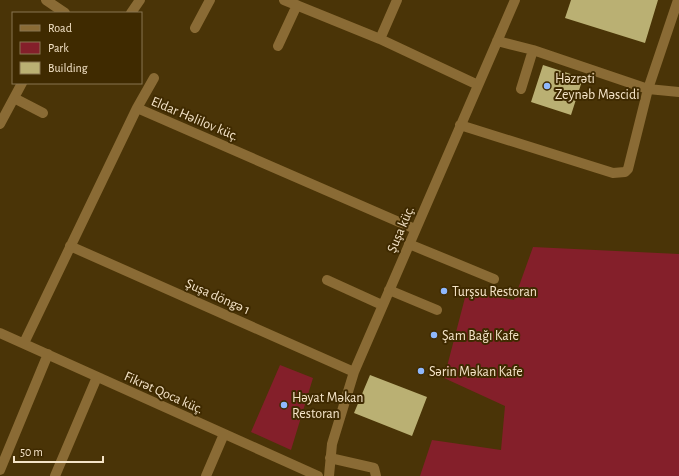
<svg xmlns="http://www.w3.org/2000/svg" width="679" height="476" font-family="'Alegreya Sans',sans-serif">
  <rect width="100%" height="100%" fill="#4a3407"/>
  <path fill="#841f2a" d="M533 247 679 254V476H420L432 440 501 450 505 406 444 378 467 290 514 300Z
    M280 365 313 378 291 450 251 432Z"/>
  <path fill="#bab073" d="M571 0H658L645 43 565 18Z
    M543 65 583 78 571 115 531 102Z
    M370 375 427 397 412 436 354 413Z"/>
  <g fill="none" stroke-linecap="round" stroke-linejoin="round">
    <path stroke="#8a6b35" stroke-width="10" d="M46 0 65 13
      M284 0 380 39 478 85
      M131 13 140 0
      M195 28 210 0
      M380 39 397 0
      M497 41 533 50 648 89 679 92
      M278 46 297 5
      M521 89 533 50
      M14 98 43 113
      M137 108 154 78
      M0 124 22 83
      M460 125 613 173 625 172 628 169 648 89 678 0
      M409 244 494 279
      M70 246 354 372
      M327 280 382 305
      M389 290 437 310
      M0 333 318 476
      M24 343 137 108 415 229
      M330 458 374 468 376 476
      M0 470 48 354
      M55 476 97 377
      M206 476 224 434
      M329 476 332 444 354 372 515 0"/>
  </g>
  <g fill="#8fb8fd" stroke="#3f2a00" stroke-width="1.5">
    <circle cx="547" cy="86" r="4"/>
    <circle cx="444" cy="291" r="4"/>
    <circle cx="434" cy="335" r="4"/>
    <circle cx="421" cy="371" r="4"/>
    <circle cx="284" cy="405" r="4"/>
  </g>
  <g text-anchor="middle" stroke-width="4" stroke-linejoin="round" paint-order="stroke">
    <g font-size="14" fill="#f5e4c8" stroke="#3f2a00" text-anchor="start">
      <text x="555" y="83">Həzrəti<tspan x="555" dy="16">Zeynəb Məscidi</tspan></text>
      <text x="452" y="296">Turşsu Restoran</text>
      <text x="442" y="340">Şam Bağı Kafe</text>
      <text x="429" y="376">Sərin Məkan Kafe</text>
      <text x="292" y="402">Həyat Məkan<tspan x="292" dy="16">Restoran</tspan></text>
    </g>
    <g font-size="14" fill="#f5e4c8" stroke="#3f2a00">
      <text transform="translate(195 118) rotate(23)" y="5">Eldar Həlilov küç.</text>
      <text transform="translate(400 229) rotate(-67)" y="5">Şuşa küç.</text>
      <text transform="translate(218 296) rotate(24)" y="5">Şuşa döngə 1</text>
      <text transform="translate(164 392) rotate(24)" y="5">Fikrət Qoca küç.</text>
    </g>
  </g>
  <rect x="12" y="12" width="130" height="72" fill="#3f2a00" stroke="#887450"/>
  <rect x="20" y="25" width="20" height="6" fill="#8a6b35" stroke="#887450"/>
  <text x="48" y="32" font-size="12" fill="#f5e4c8">Road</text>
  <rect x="20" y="42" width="20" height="12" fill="#841f2a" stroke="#887450"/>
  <text x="48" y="52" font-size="12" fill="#f5e4c8">Park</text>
  <rect x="20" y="62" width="20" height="12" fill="#bab073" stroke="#887450"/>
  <text x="48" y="72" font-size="12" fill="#f5e4c8">Building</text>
  <path d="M14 456v6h89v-6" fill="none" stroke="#f5e4c8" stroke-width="2"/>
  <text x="20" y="456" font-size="12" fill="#f5e4c8" stroke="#3f2a00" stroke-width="3" paint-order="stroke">50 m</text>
</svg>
